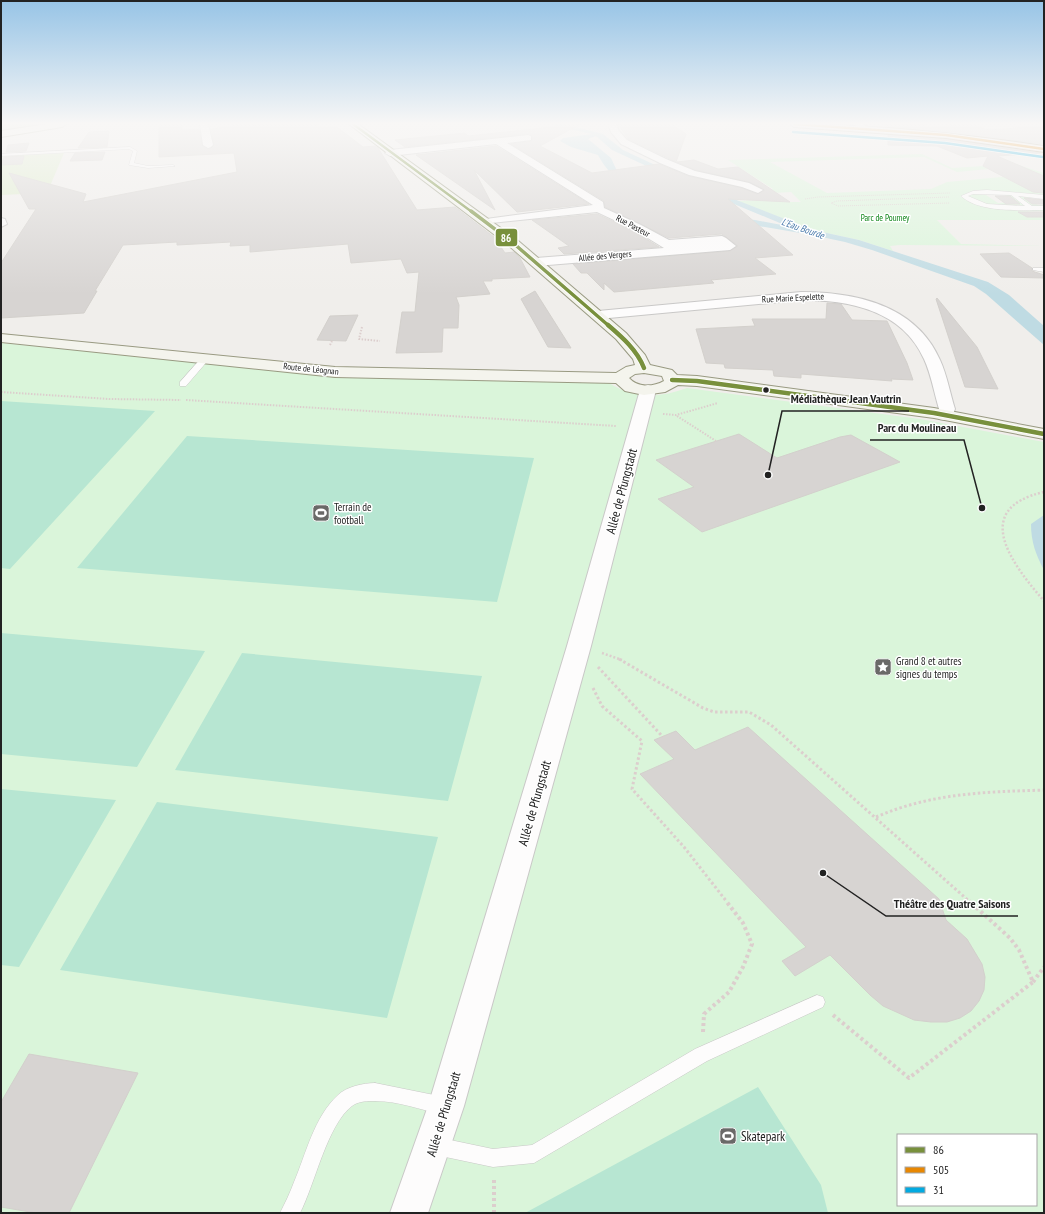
<svg xmlns="http://www.w3.org/2000/svg" width="1045" height="1214" font-family="'PT Sans Narrow',sans-serif">
  <rect width="100%" height="100%" fill="#f0eeeb"/>
  <path fill="#ddeccb" d="M64 153 47 193 1 195V156Z"/>
  <path fill="#cbdec1" d="M1 124H62L1 134Z"/>
  <path fill="#daf5da" fill-rule="evenodd" d="M922 154 952 168 1015 164 1044 173V198H1027L1038 205H1044V211L1019 212 1027 217H1044V220H937L961 244 1044 246 900 245 890 246 893 251 859 240 813 230 737 201 779 199 781 202H801L791 192 772 193 770 190 773 189 728 160ZM924 157 957 172 1010 167 1033 174 947 182 931 189 827 193 770 162ZM986 195H1005L1017 202 998 203Z
    M1 343 363 378 609 383C634 399 660 398 687 388L920 419 1044 442V1213H1ZM898 1135H1036V1205H898Z"/>
  <path fill="#b7e6d2" d="M1 401 155 411 10 569 1 568Z
    M187 436 534 458 497 602 77 568Z
    M1 633 205 651 137 767 1 754Z
    M242 653 482 676 448 801 175 770Z
    M1 789 116 800 19 967 1 965Z
    M157 802 438 837 387 1018 60 970Z
    M758 1087 821 1185 828 1213H525Z"/>
  <path fill="#bfdbe3" fill-rule="evenodd" d="M548 124H564L603 134 623 150 698 185 813 230 859 240 988 282 1009 295 1044 326V345L986 294 974 286 872 250 845 242 812 235 705 217C689 208 675 195 658 187 629 173 616 189 598 155L571 147 560 141 563 138 592 134ZM596 136 612 150 705 193 696 195 710 201 722 199 787 226 755 220 713 216 692 203 691 197 692 195 690 193 673 185 623 175 617 171 611 158 588 139Z
    M1044 515V570C1036 555 1031 542 1031 524Z"/>
  <path fill="#d7d4d2" stroke="#d3d0cc" d="M159 124H182V130L199 129 202 145 208 149 214 145 211 129 248 124H316L321 128 337 127 363 147 375 146 378 148 417 210 455 207 494 237 505 253 514 252 520 258 530 277 492 279V281H483L490 294 456 297 459 305 458 328H443L442 352 396 353 402 312H415L419 272 407 273 401 259 351 263 348 244 250 252V245L230 246 231 242 177 245V242L123 245 95 291H97L84 313 1 318V263L36 209H29L9 173 86 194 83 202 237 172 234 153 159 157Z
    M580 124 540 146 592 173 659 164 688 176 742 188 757 194 764 191V189L749 182 695 170 677 162 694 160 718 169 738 167 790 202 728 199 793 255 755 258 776 274 711 280 714 283 614 292 604 283V290L587 273H581L573 264 730 251 738 246 722 234 669 238 605 207 604 201 511 144 532 141V135L528 134 405 147 395 140 465 133 468 136Z
    M618 124H671L686 134 676 162 628 139Z
    M884 124H925V128L970 124 989 130 1044 126V144L886 126Z
    M109 131 107 147 78 148 89 132Z
    M888 135 946 139 1040 153 997 156 1044 176V193L1033 192 983 166 988 156 967 158 937 146 888 145Z
    M29 143 26 151 6 152 8 145Z
    M496 146 589 204 517 212 474 170 495 210 416 155Z
    M105 152 102 160 70 161 75 153Z
    M24 156 22 164 1 165 4 157Z
    M995 196H1010L1020 204H1006Z
    M1024 198 1044 200V204H1032Z
    M1018 212H1044V217H1027Z
    M597 214 632 230 659 247 564 254 558 248 569 246 532 220Z
    M1009 253 1032 268V271L1044 275V278L1001 277 980 254Z
    M535 291 571 348 548 347 521 299Z
    M937 298 977 347 998 389 965 387 936 299Z
    M827 303 841 304 852 320 887 321 907 363 913 380 891 379 892 381 801 374V378L774 376 773 370 725 368 724 364 706 363 696 329 755 326 752 319H826Z
    M358 315 346 341 317 340 330 316Z
    M739 434 777 458 840 437 851 435 900 462 702 532 658 499 694 487 656 460Z
    M748 727 939 899 946 920 967 939 982 964 985 977 984 990 979 1001 971 1011 960 1018 947 1022H931L914 1020 883 1006 870 995 830 955 795 976 782 961 806 947 640 774 674 759 654 740 676 731 695 750Z
    M29 1054 138 1073 69 1213H36L1 1207V1102Z"/>
  <g fill="none" stroke-linecap="round" stroke-linejoin="round">
    <defs>
      <path id="lane" d="M130 147 137 151 134 163 148 166 173 165 175 166 148 168 129 165 133 151 129 149 1 156V154Z
        M987 190 1044 195V199L1018 196 1032 206H1044V210C1021 210 979 213 961 196L973 191ZM973 194 1011 195 1025 206 987 204 968 196Z
        M1033 268H1044V272L1033 270Z
        M203 356 210 358 186 386H180V382Z
        M817 995 823 997 825 1002 823 1007 707 1061 534 1163 493 1167 436 1155 429 1153 427 1146 429 1139 436 1137 493 1149 532 1145 695 1049Z
        M375 1083 444 1097 450 1100 453 1106 450 1112 444 1115C421 1110 396 1100 372 1101 365 1101 357 1102 352 1106 327 1125 315 1184 300 1213H280C285 1203 290 1193 294 1182 306 1154 314 1117 338 1095 346 1087 363 1083 375 1083Z"/>
      <path id="street" d="M200 124H208L213 145 211 147 208 148 203 145Z
        M608 124H616L619 131 627 140 666 159 695 171 749 183 763 190 758 193 742 187 689 175 660 163 621 144 611 132Z
        M853 124H863L869 129 865 132Z
        M528 135 531 136V140L507 143 603 202 604 208 641 225 669 240 722 236 726 238 736 246 730 250 536 266 532 265 530 262 532 259 536 258 664 248 633 229 597 212 482 224 480 222 482 220 486 219 593 205 496 144 390 156 385 153 390 150Z
        M1 218 5 219 7 224 1 227Z
        M801 292C855 292 916 305 940 360 947 375 950 393 955 409L951 419 945 420 939 419 937 415 939 409C934 392 931 374 924 359 902 310 849 300 801 300L598 319 593 318 591 315 593 312 598 311Z
        M648 385 654 387 656 390 591 646 464 1106 428 1213H390L428 1106 567 646 640 390 642 387Z"/>
      <path id="secondary" d="M47 124H66L62 127 1 137V131Z
        M349 124H358L516 239 626 333 645 355 650 365 672 370 677 375 697 376 934 408 1044 429V439L934 418 697 386 678 385 665 392 644 395 625 391 616 383 335 377 1 342V334L335 367 616 373 626 367 635 365 633 359 616 339 508 245ZM644 373 662 376 664 381C653 387 638 388 629 378L635 374Z"/>
      <path id="primary" d="M790 124C875 124 960 134 1044 146V152L946 138 794 127Z"/>
    </defs>
    <use href="#lane" stroke="#c9c8c7" stroke-width="1"/>
    <use href="#street" stroke="#c9c8c7" stroke-width="2"/>
    <use href="#secondary" stroke="#999a82" stroke-width="2"/>
    <use href="#primary" stroke="#a79c86" stroke-width="2"/>
    <path stroke="#dccecd" stroke-width="1" stroke-dasharray="1 1" stroke-linecap="butt" d="M949 197 837 201 831 203 838 206 950 203
      M805 199 818 197 950 193"/>
    <path stroke="#dccecd" stroke-width="2" stroke-dasharray="1.5 1.5" stroke-linecap="butt" d="M362 327 359 339 380 341
      M330 345 332 341
      M1 392 109 399 181 400
      M186 400 616 426
      M663 414 676 415 718 403
      M677 416 716 441"/>
    <path stroke="#dccecd" stroke-width="2.5" stroke-dasharray="2 2" stroke-linecap="butt" d="M1044 492C969 509 1013 565 1044 601
      M602 653 622 660"/>
    <path stroke="#dccecd" stroke-width="3" stroke-dasharray="2.5 2.5" stroke-linecap="butt" d="M619 659 703 708 714 712H749L771 725 970 902
      M598 667 663 737
      M593 688 602 706 642 741 632 789 684 847 727 902
      M876 817C932 793 984 792 1044 790"/>
    <path stroke="#dccecd" stroke-width="4" stroke-dasharray="3 3" stroke-linecap="butt" d="M1033 982 1044 967
      M833 1015 909 1078 1033 982 1019 950 1010 938 969 901
      M703 1032 704 1014 729 992 743 967 752 944 743 923 726 901
      M494 1180V1213"/>
    <use href="#lane" fill="#fdfcfc" fill-rule="evenodd"/>
    <use href="#street" fill="#fdfcfc" fill-rule="evenodd"/>
    <use href="#secondary" fill="#f4f4ed" fill-rule="evenodd"/>
    <use href="#primary" fill="#f3ede7" fill-rule="evenodd"/>
    <defs>
      <path id="bus-1-far2" d="M353 124 472 212"/>
      <path id="bus-1-far1" d="M471 211 512 242 609 326"/>
      <path id="bus-1" d="M608 325C622 337 637 350 644 368
        M672 380 697 381 934 413 1044 434"/>
      <path id="bus-2" d="M794 124 946 135 1044 149"/>
      <path id="bus-3" d="M793 132 945 143 1043 157"/>
    </defs>
    <use href="#bus-1-far2" stroke="#fff" stroke-width="4"/>
    <use href="#bus-1-far1" stroke="#fff" stroke-width="5"/>
    <use href="#bus-1" stroke="#fff" stroke-width="6"/>
    <use href="#bus-2" stroke="#fff" stroke-width="4"/>
    <use href="#bus-3" stroke="#fff" stroke-width="4"/>
    <use href="#bus-1-far2" stroke="#78903c" stroke-width="2.5"/>
    <use href="#bus-1-far1" stroke="#78903c" stroke-width="3.5"/>
    <use href="#bus-1" stroke="#78903c" stroke-width="4.5"/>
    <use href="#bus-2" stroke="#e88702" stroke-width="2.5"/>
    <use href="#bus-3" stroke="#02aae1" stroke-width="2.5"/>
  </g>
  <linearGradient id="sky" x2="0" y2="1"><stop stop-color="#97c4e6"/><stop offset="0.42" stop-color="#f8f7f6"/><stop offset="1" stop-color="#f8f7f6" stop-opacity="0"/></linearGradient>
  <rect width="1045" height="294" fill="url(#sky)"/>
  <defs>
    <symbol id="stadium-square" viewBox="-11 -11 22 22"><rect x="-9" y="-9" width="18" height="18" rx="4" fill="#6a6968" stroke="#fff"/><path d="M0-5a6.5 5 0 1 0 0 10a6.5 5 0 1 0 0-10ZM-3.5-1.8h7v3.6h-7Z" fill="#fff"/></symbol>
    <symbol id="sight-square" viewBox="-11 -11 22 22"><rect x="-9" y="-9" width="18" height="18" rx="4" fill="#6a6968" stroke="#fff"/><path d="M0-6L1.8-2.2L6-1.7L2.9 1.2L3.7 5.4L0 3.3L-3.7 5.4L-2.9 1.2L-6-1.7L-1.8-2.2Z" fill="#fff"/></symbol>
  </defs>
  <g fill-rule="evenodd">
    <use href="#stadium-square" x="311" y="503" width="20" height="20"/>
    <use href="#sight-square" x="873" y="657" width="20" height="20"/>
    <use href="#stadium-square" x="718" y="1126" width="20" height="20"/>
  </g>
  <circle fill="#222" stroke="#fff" stroke-width="1.5" cx="766" cy="390" r="3.5"/>
  <g text-anchor="middle" stroke-width="3" stroke-linejoin="round" paint-order="stroke">
    <g font-size="9" fill="#0c8416" stroke="#fff">
      <text x="885" y="221">Parc de Poumey</text>
    </g>
    <g font-size="9" fill="#222" stroke="#fff">
      <text transform="translate(633 226) rotate(28)" y="3">Rue Pasteur</text>
      <text transform="translate(605 256) rotate(-5)" y="3">Allée des Vergers</text>
      <text transform="translate(793 298) rotate(-3)" y="3">Rue Marie Espelette</text>
      <text transform="translate(311 369) rotate(6)" y="3">Route de Léognan</text>
    </g>
    <g font-size="10" font-style="italic" fill="#4a7aab" stroke="#fff">
      <text transform="translate(803 228) rotate(19)" y="4">L'Eau Bourde</text>
    </g>
    <g font-size="11" fill="#222" stroke="#fff" text-anchor="start">
      <text x="334" y="511">Terrain de<tspan x="334" dy="13">football</tspan></text>
      <text x="896" y="665">Grand 8 et autres<tspan x="896" dy="13">signes du temps</tspan></text>
    </g>
    <g font-size="13" fill="#222" stroke="#fff">
      <text transform="translate(621 491) rotate(-75)" y="5">Allée de Pfungstadt</text>
      <text transform="translate(534 803) rotate(-74)" y="5">Allée de Pfungstadt</text>
      <text transform="translate(443 1114) rotate(-73)" y="5">Allée de Pfungstadt</text>
    </g>
    <g font-size="13" fill="#222" stroke="#fff" text-anchor="start">
      <text x="741" y="1141">Skatepark</text>
    </g>
  </g>
  <path fill="none" stroke="#222" stroke-width="1.5" d="M768 475L782 411H909M982 508L964 440H870M823 873L886 916H1018"/>
  <g fill="#222" stroke="#fff" stroke-width="1.5">
    <circle cx="768" cy="475" r="4"/>
    <circle cx="982" cy="508" r="4"/>
    <circle cx="823" cy="873" r="4"/>
  </g>
  <g font-size="12" text-anchor="middle" font-weight="bold" fill="#222" stroke="#fff" stroke-width="3" stroke-linejoin="round" paint-order="stroke">
    <text x="846" y="403">Médiathèque Jean Vautrin</text>
    <text x="917" y="432">Parc du Moulineau</text>
    <text x="952" y="908">Théâtre des Quatre Saisons</text>
  </g>
  <rect stroke="#fff" stroke-width="1.5" x="495" y="228" width="23" height="19" rx="4" fill="#78903c"/>
  <g font-size="11" text-anchor="middle" font-weight="bold" fill="#fff">
    <text x="506" y="242">86</text>
  </g>
  <rect width="1045" height="1214" fill="none" stroke="#222222" stroke-width="4"/>
  <rect x="897" y="1134" width="140" height="72" fill="#ffffff" stroke="#a7a7a7"/>
  <rect x="905" y="1147" width="20" height="6" fill="#78903c" stroke="#a7a7a7"/>
  <text x="933" y="1154" font-size="12" fill="#222222">86</text>
  <rect x="905" y="1167" width="20" height="6" fill="#e88702" stroke="#a7a7a7"/>
  <text x="933" y="1174" font-size="12" fill="#222222">505</text>
  <rect x="905" y="1187" width="20" height="6" fill="#02aae1" stroke="#a7a7a7"/>
  <text x="933" y="1194" font-size="12" fill="#222222">31</text>
</svg>
